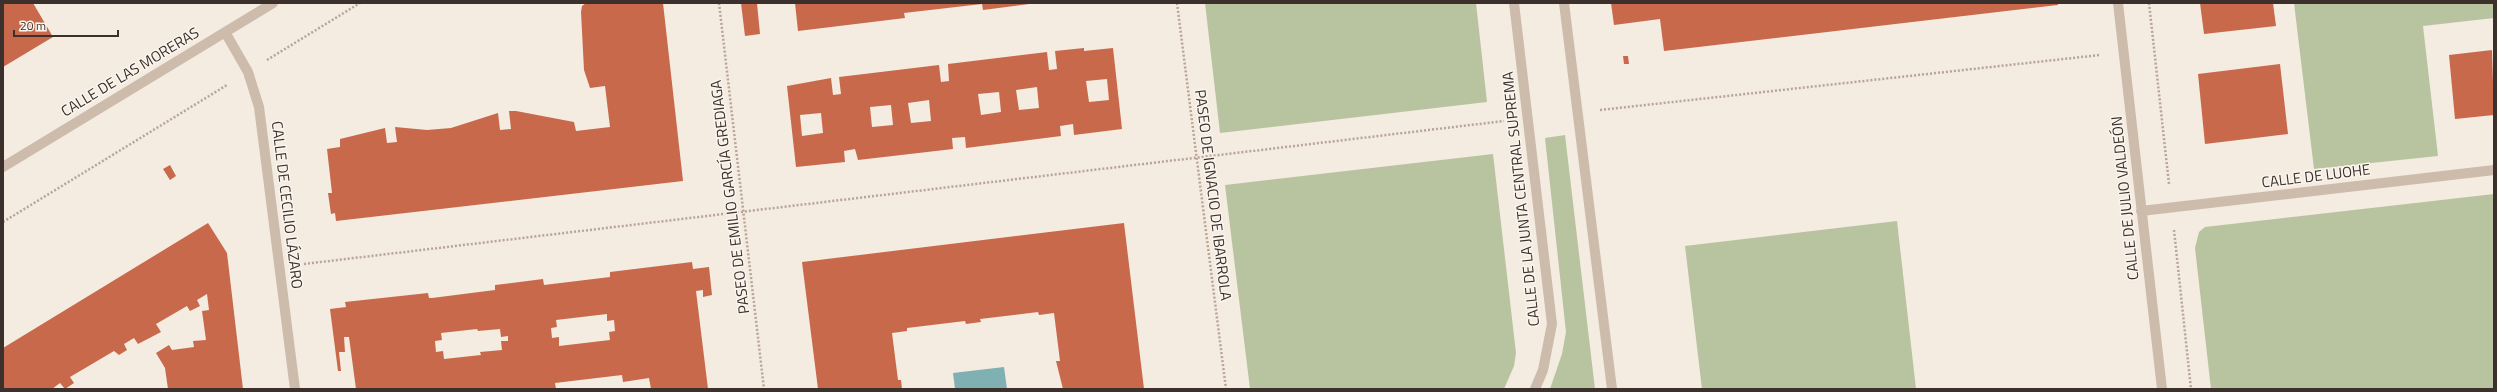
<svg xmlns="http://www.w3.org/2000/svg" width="2497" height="392" font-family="'Titillium Web',sans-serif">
  <rect width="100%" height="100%" fill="#f4ebe1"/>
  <path fill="#b8c4a0" d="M1205 3H1476L1487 102 1220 133Z
    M2294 3H2494V18L2423 26 2438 156 2314 169Z
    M1565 135 1595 389H1550L1562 354 1566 332 1545 138Z
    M1493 154 1516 353 1514 366 1504 389H1250L1225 185Z
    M2494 194V389H2211L2195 248 2199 232 2205 227Z
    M1897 221 1916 389H1702L1685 246Z"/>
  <path fill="#7fb0b2" d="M1004 367 1007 389H955L953 373Z"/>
  <path fill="#c8694b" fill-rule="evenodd" d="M3 3H33L53 37 3 67Z
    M586 3H663L683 181 336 221 335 213 331 214 328 193H332L327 149 340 147V139L385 128 387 143 397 142 395 127 427 130 451 128 498 113 500 130 511 129 509 111H516L574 122 576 131 610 127 605 86 590 88 584 70 581 12 582 6Z
    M741 3H757L760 34 745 36Z
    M795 3H1029V4L983 10 982 4 904 13 905 18 798 31Z
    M1611 3H2058V5L1664 51 1660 19 1614 25Z
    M2200 3H2273L2276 26 2204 34Z
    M1084 48V51L1113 48 1122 129 1074 135 1073 124 1060 126 1061 136 966 148 965 137 952 138 953 149 858 160 855 149 844 151 845 162 796 167 787 86 831 78 833 95 841 94 839 77 939 65 941 82 949 81 948 64 1047 52 1049 70 1057 69 1055 51ZM1107 79 1109 100 1089 102 1086 81ZM1037 87 1039 108 1019 110 1016 90ZM999 92 1001 112 981 115 978 94ZM929 100 931 121 911 123 908 103ZM891 105 893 125 872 127 870 107ZM821 113 823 133 802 136 800 115Z
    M2492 50 2494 115 2455 119 2449 55Z
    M1623 56H1628L1629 64H1624Z
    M2280 64 2288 134 2205 144 2198 74Z
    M170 165 176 176 170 180 163 169Z
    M208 223 227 253 243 389H168L165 368 156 353 169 345 172 350 194 347 193 341 206 340 202 311 209 310 207 294 197 300 200 306 190 311 187 306 156 324 161 332 138 344 134 338 124 344 127 350 119 355 114 351 70 377 74 383 65 389 60 383 52 389H3V348Z
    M1124 223 1144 389H1063L1056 361H1060L1054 313 1039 315 1038 312 980 319 981 322 966 324 965 321 907 328V331L892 333 898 380H901L902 389H818L802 262Z
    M692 262 693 269 709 267 712 295 703 297V290L696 291 708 389H651L649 378 623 382 622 375 555 383 556 389H356L349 337H344L345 352H339L341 371H338L330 309 346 307 345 302 428 293 429 298H432L495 290V285L543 279 544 285 610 277V272ZM607 314V321L614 320 615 331 609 332 610 340 559 346V337L552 338 551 328 557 327 556 320ZM477 329 478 331 500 329 501 337 508 336V341H501L502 350 480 352 481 355 444 359 443 351 436 352 435 341 442 340 441 333Z"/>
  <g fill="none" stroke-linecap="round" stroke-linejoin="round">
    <path stroke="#b9a596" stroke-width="2.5" stroke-dasharray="2 2" stroke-linecap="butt" d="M719 3 764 389
      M1177 3 1226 389
      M2149 3 2169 184
      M267 60 360 3
      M1600 110 2100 55
      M3 222 227 85
      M2174 230 2191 389
      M304 264 1504 121"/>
    <path stroke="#cdbbac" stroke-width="10" d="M1514 3 1552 324 1543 370 1535 389
      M1564 3 1612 389
      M2118 3 2162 389
      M225 32 248 72 259 107 295 389
      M3 167 273 3
      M2141 211 2494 170"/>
  </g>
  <g text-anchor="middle" stroke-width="3" stroke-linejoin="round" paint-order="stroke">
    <g font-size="15" fill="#3b302b" stroke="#fbf5ee">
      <text transform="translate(130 72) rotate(-31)" y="5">CALLE DE LAS MORERAS</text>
      <text transform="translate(2316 176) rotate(-7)" y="5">CALLE DE LUOHE</text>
      <text transform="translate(1213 195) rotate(83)" y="5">PASEO DE IGNACIO DE IBARROLA</text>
      <text transform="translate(730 197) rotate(-97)" y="5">PASEO DE EMILIO GARCÍA GREDIAGA</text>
      <text transform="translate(2125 198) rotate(-96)" y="5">CALLE DE JULIO VALDEÓN</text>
      <text transform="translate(1521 199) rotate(-96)" y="5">CALLE DE LA JUNTA CENTRAL SUPREMA</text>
      <text transform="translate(287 205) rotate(83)" y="5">CALLE DE CECILIO LÁZARO</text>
    </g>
  </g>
  <rect width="2497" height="392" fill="none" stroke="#3b302b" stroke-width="8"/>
  <path d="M14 30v6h104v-6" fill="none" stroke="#3b302b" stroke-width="2"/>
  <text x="20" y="30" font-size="12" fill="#3b302b" stroke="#fbf5ee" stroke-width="3" paint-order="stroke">20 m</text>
</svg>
